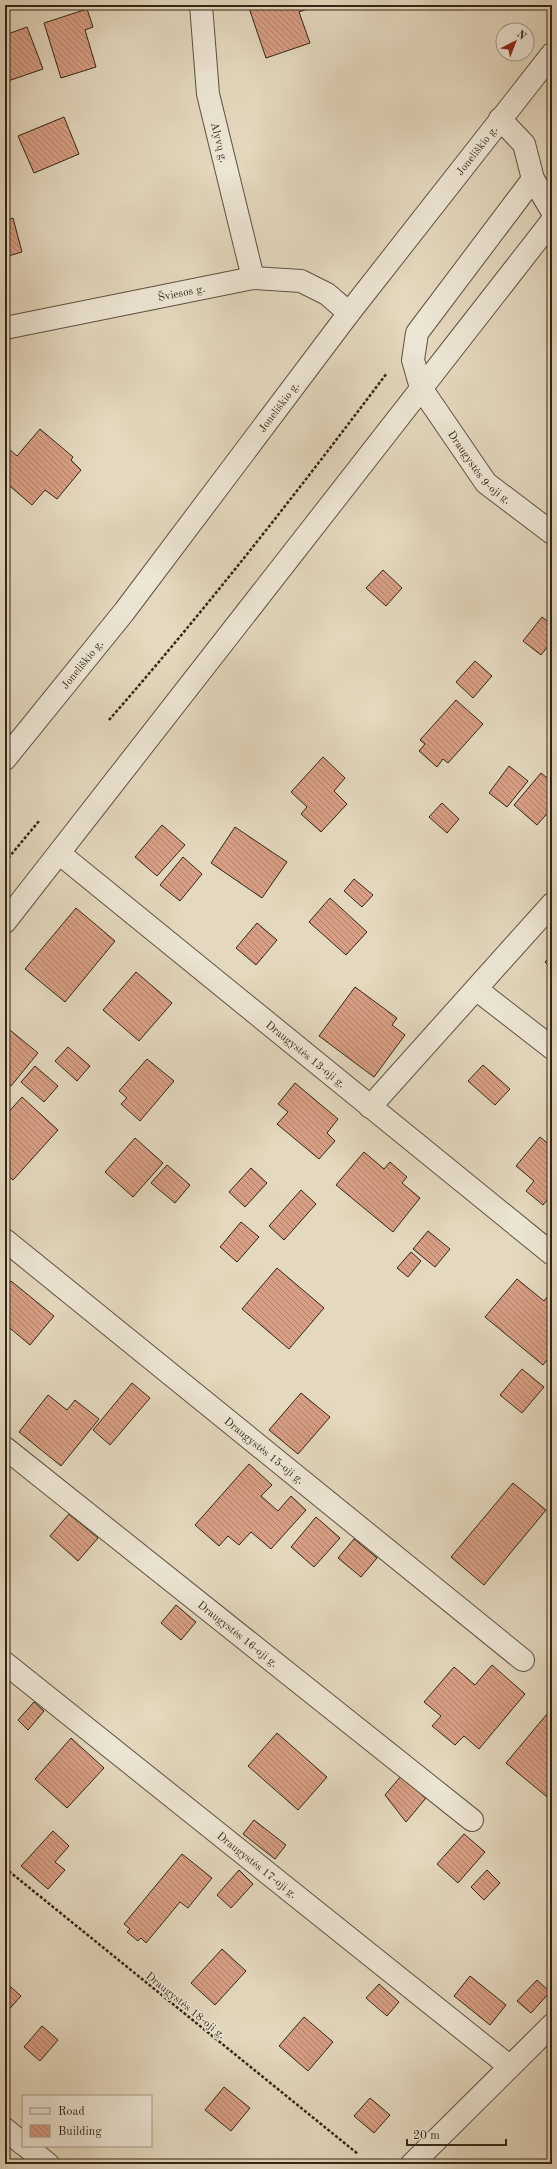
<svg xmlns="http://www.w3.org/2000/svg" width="557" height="2169" font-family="'Old Standard TT',serif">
  <defs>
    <pattern id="building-back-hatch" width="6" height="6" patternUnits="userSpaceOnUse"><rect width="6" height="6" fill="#d89f84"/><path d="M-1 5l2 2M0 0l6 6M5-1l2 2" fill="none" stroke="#b0816b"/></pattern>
  </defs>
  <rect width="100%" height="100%" fill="#e4d8be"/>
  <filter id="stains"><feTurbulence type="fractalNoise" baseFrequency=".005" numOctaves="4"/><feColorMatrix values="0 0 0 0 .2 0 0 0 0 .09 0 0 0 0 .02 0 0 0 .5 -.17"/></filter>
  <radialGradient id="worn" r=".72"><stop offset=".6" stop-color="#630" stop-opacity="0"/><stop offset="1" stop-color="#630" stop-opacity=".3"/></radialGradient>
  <path fill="url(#building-back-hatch)" stroke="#322616" d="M248 5H308L310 8 299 12 310 43 266 58Z
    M87 9 93 27 85 30 96 67 61 78 44 23Z
    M27 27 43 69 5 82V35Z
    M64 117 79 154 34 173 18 136Z
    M13 218 22 252 5 257V221Z
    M40 429 73 457 71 460 81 470 57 499 45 490 32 505 5 482V453L9 449 17 456Z
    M383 570 402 588 386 606 366 588Z
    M542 617 552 625V641L541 655 523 641Z
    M475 661 492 676 473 698 456 682Z
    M456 700 483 724 448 763 443 759 437 767 419 751 425 744 420 740Z
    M323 757 345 778 334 791 347 804 321 832 301 814 307 807 291 792Z
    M509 766 528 781 507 807 489 793Z
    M541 773 552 782V808L537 825 514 805Z
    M442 803 459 819 447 833 429 817Z
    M162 825 185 845 157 876 135 857Z
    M235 827 287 862 262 898 211 863Z
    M183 857 202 874 180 901 160 885Z
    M354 879 373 895 362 907 344 891Z
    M330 898 367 932 346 955 309 922Z
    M76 908 115 941 65 1002 25 969Z
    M257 923 277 940 256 965 236 948Z
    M552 954V968L545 962Z
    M136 972 172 1003 139 1041 103 1010Z
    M355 987 397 1018 392 1025 405 1035 374 1077 319 1036Z
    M5 1026 38 1053 11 1086 5 1081Z
    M68 1047 90 1066 77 1081 55 1061Z
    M147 1059 174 1081 140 1121 121 1104 127 1098 119 1091Z
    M483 1065 510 1089 495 1105 468 1081Z
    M35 1066 58 1086 44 1102 21 1082Z
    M295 1083 338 1119 327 1133 335 1141 319 1159 277 1124 288 1112 278 1104Z
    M22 1097 58 1130 13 1180 5 1173V1116Z
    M540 1137 552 1147V1194L543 1205 526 1191 534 1181 516 1166Z
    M135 1138 163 1163 133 1197 105 1172Z
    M364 1152 384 1169 390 1162 407 1177 402 1183 420 1198 393 1232 336 1185Z
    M167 1165 190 1185 175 1203 151 1183Z
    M251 1168 267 1183 245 1207 229 1192Z
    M301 1190 316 1204 284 1240 269 1226Z
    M241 1222 259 1237 237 1262 220 1247Z
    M428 1231 450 1249 435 1267 413 1249Z
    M411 1252 421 1261 408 1277 397 1268Z
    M277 1268 324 1308 289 1349 242 1309Z
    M517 1279 544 1301 548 1296 552 1299V1354L543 1365 485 1317Z
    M11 1281 54 1316 30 1345 5 1324V1288Z
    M522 1369 544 1387 522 1413 500 1395Z
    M132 1383 150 1398 110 1445 93 1430Z
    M301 1393 330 1417 298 1454 269 1430Z
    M48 1395 67 1410 75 1400 99 1419 61 1466 19 1432Z
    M249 1464 272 1485 261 1496 278 1511 291 1496 306 1510 271 1549 251 1532 239 1545 228 1536 219 1546 195 1525Z
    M513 1483 546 1510 484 1585 451 1557Z
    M69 1514 98 1538 78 1561 50 1536Z
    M316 1517 340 1538 314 1567 291 1547Z
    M354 1539 377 1558 361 1577 338 1558Z
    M176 1605 196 1622 181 1640 161 1623Z
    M492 1665 525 1694 479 1749 464 1736 455 1745 432 1726 441 1716 424 1702 454 1667 475 1685Z
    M34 1702 44 1711 28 1730 18 1720Z
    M547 1714 552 1719V1801L506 1763Z
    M277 1733 327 1777 298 1810 248 1766Z
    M71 1738 104 1768 67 1808 35 1779Z
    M401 1776 426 1798 406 1822 385 1795Z
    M254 1820 286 1845 275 1859 243 1834Z
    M53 1831 69 1846 55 1862 65 1870 48 1889 21 1866Z
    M464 1834 485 1852 458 1883 437 1864Z
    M182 1854 212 1878 188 1908 180 1902 146 1943 141 1938 138 1941 127 1932 130 1929 124 1924Z
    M239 1870 253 1884 231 1908 217 1895Z
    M487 1870 500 1883 484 1900 471 1887Z
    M222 1949 246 1971 215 2005 191 1983Z
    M470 1976 506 2005 490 2025 454 1996Z
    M537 1980 550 1992 531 2013 517 2001Z
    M5 1982 21 1996 5 2014Z
    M379 1984 399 2002 387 2016 366 1998Z
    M304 2017 333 2042 308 2071 279 2046Z
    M42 2026 58 2040 40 2061 24 2047Z
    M224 2087 250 2108 231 2131 205 2110Z
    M370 2098 390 2115 374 2133 354 2116Z"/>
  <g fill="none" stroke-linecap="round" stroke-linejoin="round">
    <defs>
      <g id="minor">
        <path id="s1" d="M201 5 208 94 253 278"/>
        <path id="s2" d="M500 119 524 144 533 179 417 333 413 360 421 388 486 483 552 533"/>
        <path d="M533 179 552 211"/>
        <path id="s3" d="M5 328 253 278 301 281 327 294 349 313"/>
        <path id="s4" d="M5 759 124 612 349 313 552 54"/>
        <path id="s5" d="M60 854 552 1254"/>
        <path d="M5 922 552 221"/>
        <path d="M476 989 552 1048"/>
        <path d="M370 1107 552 904"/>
        <path id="s6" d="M5 1240 523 1660"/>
        <path id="s7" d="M5 1448 472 1820"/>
        <path id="s8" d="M5 1663 509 2066"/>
        <path d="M5 2129 23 2144"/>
        <path d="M26 2146 48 2164"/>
        <path d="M412 2164 552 2025"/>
      </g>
    </defs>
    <use href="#minor" stroke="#5e5240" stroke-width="24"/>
    <path stroke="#322616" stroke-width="2.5" stroke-dasharray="3 2" stroke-linecap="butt" d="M109 720C207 608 298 491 387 373
      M5 862 39 821
      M5 1868 358 2154"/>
    <use href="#minor" stroke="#ede6d5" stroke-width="22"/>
  </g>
  <g text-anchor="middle" stroke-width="3" stroke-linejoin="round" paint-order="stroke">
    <g font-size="11" fill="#322616" stroke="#ede6d5">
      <text dy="4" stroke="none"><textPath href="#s1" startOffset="139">Alyvų g.</textPath></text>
      <text dy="4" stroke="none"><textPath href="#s4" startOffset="770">Joneliškio g.</textPath></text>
      <text dy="4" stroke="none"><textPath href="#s3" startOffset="180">Šviesos g.</textPath></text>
      <text dy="4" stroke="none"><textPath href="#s4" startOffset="446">Joneliškio g.</textPath></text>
      <text dy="4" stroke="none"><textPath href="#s2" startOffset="419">Draugystės 9-oji g.</textPath></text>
      <text dy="4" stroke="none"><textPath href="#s4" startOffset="122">Joneliškio g.</textPath></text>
      <text dy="4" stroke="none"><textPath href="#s5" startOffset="317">Draugystės 13-oji g.</textPath></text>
      <text dy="4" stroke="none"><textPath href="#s6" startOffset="334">Draugystės 15-oji g.</textPath></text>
      <text dy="4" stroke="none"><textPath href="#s7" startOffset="298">Draugystės 16-oji g.</textPath></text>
      <text dy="4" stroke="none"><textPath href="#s8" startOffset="323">Draugystės 17-oji g.</textPath></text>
      <text transform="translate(186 2005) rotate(39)" y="4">Draugystės 18-oji g.</text>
    </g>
  </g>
  <rect width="557" height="2169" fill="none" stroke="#e4d8be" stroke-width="20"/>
  <rect x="6" y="6" width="545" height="2157" fill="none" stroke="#322616" stroke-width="2"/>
  <rect x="10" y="10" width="537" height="2149" fill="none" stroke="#322616"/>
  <rect x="22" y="2095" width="130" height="52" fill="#ede6d5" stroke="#a29989"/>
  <rect x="30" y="2108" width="20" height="6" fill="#ede6d5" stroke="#a29989"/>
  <text x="58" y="2115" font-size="12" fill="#322616">Road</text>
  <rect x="30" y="2125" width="20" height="12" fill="url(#building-back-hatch)" stroke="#a29989"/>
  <text x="58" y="2135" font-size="12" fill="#322616">Building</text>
  <g transform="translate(515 42) rotate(42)"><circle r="19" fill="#ede6d5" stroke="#a29989"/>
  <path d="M0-3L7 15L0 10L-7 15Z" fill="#8f2418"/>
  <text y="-6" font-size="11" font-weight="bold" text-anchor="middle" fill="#322616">N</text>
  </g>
  <path d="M407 2139v6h99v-6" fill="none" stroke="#322616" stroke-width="2"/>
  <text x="413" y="2139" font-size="12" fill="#322616" stroke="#ede6d5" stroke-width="3" paint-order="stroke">20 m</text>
  <rect width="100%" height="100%" filter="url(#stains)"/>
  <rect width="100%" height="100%" fill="url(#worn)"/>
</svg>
